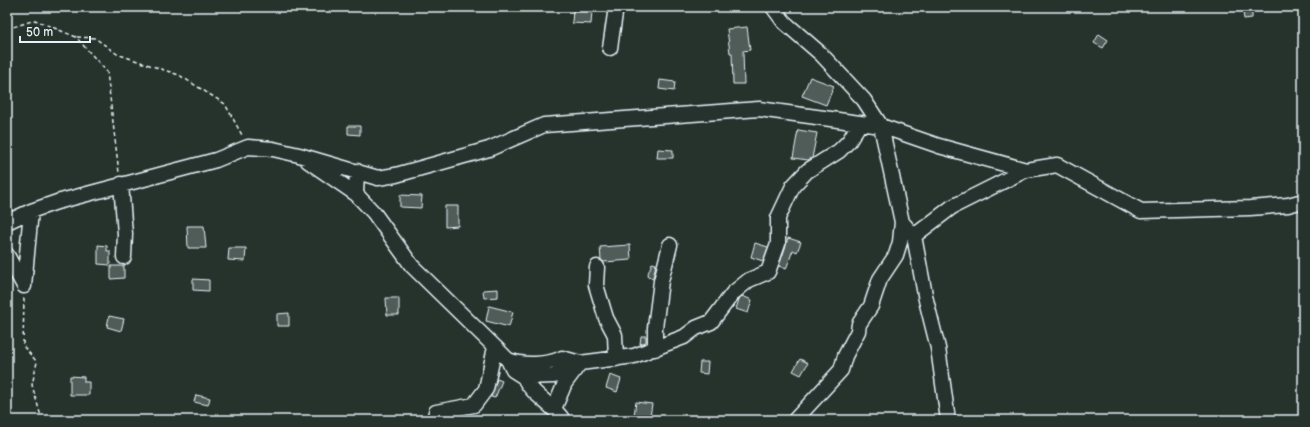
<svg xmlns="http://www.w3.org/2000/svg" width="1310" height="427" font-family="'Balsamiq Sans',sans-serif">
  <rect width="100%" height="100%" fill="#26332d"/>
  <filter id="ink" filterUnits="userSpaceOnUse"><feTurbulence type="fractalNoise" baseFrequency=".025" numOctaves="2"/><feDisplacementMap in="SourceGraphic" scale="8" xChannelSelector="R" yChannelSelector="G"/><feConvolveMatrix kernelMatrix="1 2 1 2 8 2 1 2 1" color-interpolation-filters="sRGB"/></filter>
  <g filter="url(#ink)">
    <path fill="#505c59" stroke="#e8f1f8" d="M573 10 592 11 591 24 572 23Z
      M1252 11V18L1244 19 1243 12Z
      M747 27 750 50 743 51 744 84H733L732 53H730L727 29Z
      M1099 34 1108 40 1103 48 1094 43Z
      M810 77 834 86 826 105 802 96Z
      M660 80 675 82 674 91 659 89Z
      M348 126H360V135L348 134Z
      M798 130 817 133 812 158 808 160 793 158Z
      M658 149 673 150V158H657Z
      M400 195 422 196 421 208 400 207Z
      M445 206H458V226L445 227Z
      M187 226H204L206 248H188Z
      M788 238 801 242 797 252 793 250 786 269 779 266Z
      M755 243 768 247 763 261 751 257Z
      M98 245 107 246V251H110V265L98 264Z
      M630 245 631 260 604 262 601 260 600 247Z
      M229 248H246L245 261 228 260Z
      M652 263 656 264 653 278 647 276Z
      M111 266H124V278L111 279Z
      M193 279 209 280V291L193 290Z
      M498 289V297L484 298 483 290Z
      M742 296 752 300 748 313 736 309 739 299Z
      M386 298H399V315H387Z
      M489 306 513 312 509 327 486 321Z
      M289 313V326H277V314Z
      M109 316 124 319 121 331 107 327Z
      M641 336H646V342L640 344Z
      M800 359 808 363 801 375 793 371Z
      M700 362H708L707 374 699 373Z
      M610 375 621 379 617 392 606 388Z
      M70 376 84 377V382H89V395H70Z
      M497 379 502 381 495 398 491 397Z
      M196 395 210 398 208 405 194 402Z
      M636 402 652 404 650 417 634 415Z"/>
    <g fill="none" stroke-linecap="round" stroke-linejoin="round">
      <defs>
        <path id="minor" d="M773 7 784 22 821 54 864 100 881 126 902 222 914 236
          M610 48 616 7
          M308 161 356 194
          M357 171 356 194 374 213 412 266 495 347 486 389 474 405 436 412 434 420
          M121 184 125 234 124 257
          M7 222 31 211 57 202 216 160 248 147 273 149 299 155 378 178 396 175 489 149 544 125 759 109 881 126 939 146 1026 170 1057 165 1141 211 1250 208 1288 205 1303 201
          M7 255 24 286
          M597 267 596 285 606 318 615 335 616 359
          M24 286 31 211
          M495 347 508 360 513 370 524 377 554 376 580 363 634 356 684 337 696 328 711 322 733 293 749 280 768 272 778 244V218L793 186 807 171 839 151 849 141 860 123
          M655 349V328L661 281 670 245
          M508 360C523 366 548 365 562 358L580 363 565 383 554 409
          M524 377C532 396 552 403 563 420
          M795 420 841 370 845 356 858 331 859 324 871 306 880 279 896 255 900 242 902 222
          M948 420 938 348 926 300 914 236 952 207 1026 170"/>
      </defs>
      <use href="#minor" stroke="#e8f1f8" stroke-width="17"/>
      <path stroke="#e8f1f8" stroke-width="1.5" stroke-dasharray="4 3" stroke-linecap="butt" d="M7 29 35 20 76 37 107 72 119 173
        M77 37 95 38 117 54 179 75 225 104 243 137
        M24 298 23 346 37 362 32 385 42 420"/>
      <use href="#minor" stroke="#26332d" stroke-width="14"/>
    </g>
  </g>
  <rect width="1310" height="427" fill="none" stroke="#26332d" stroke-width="24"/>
  <rect x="12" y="12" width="1286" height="403" fill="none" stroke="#e8f1f8" stroke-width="1.5" filter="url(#ink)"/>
  <path d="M20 36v6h70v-6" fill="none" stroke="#e8f1f8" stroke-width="2"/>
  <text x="26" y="36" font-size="12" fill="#e8f1f8" stroke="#26332d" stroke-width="3" paint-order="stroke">50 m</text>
</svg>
